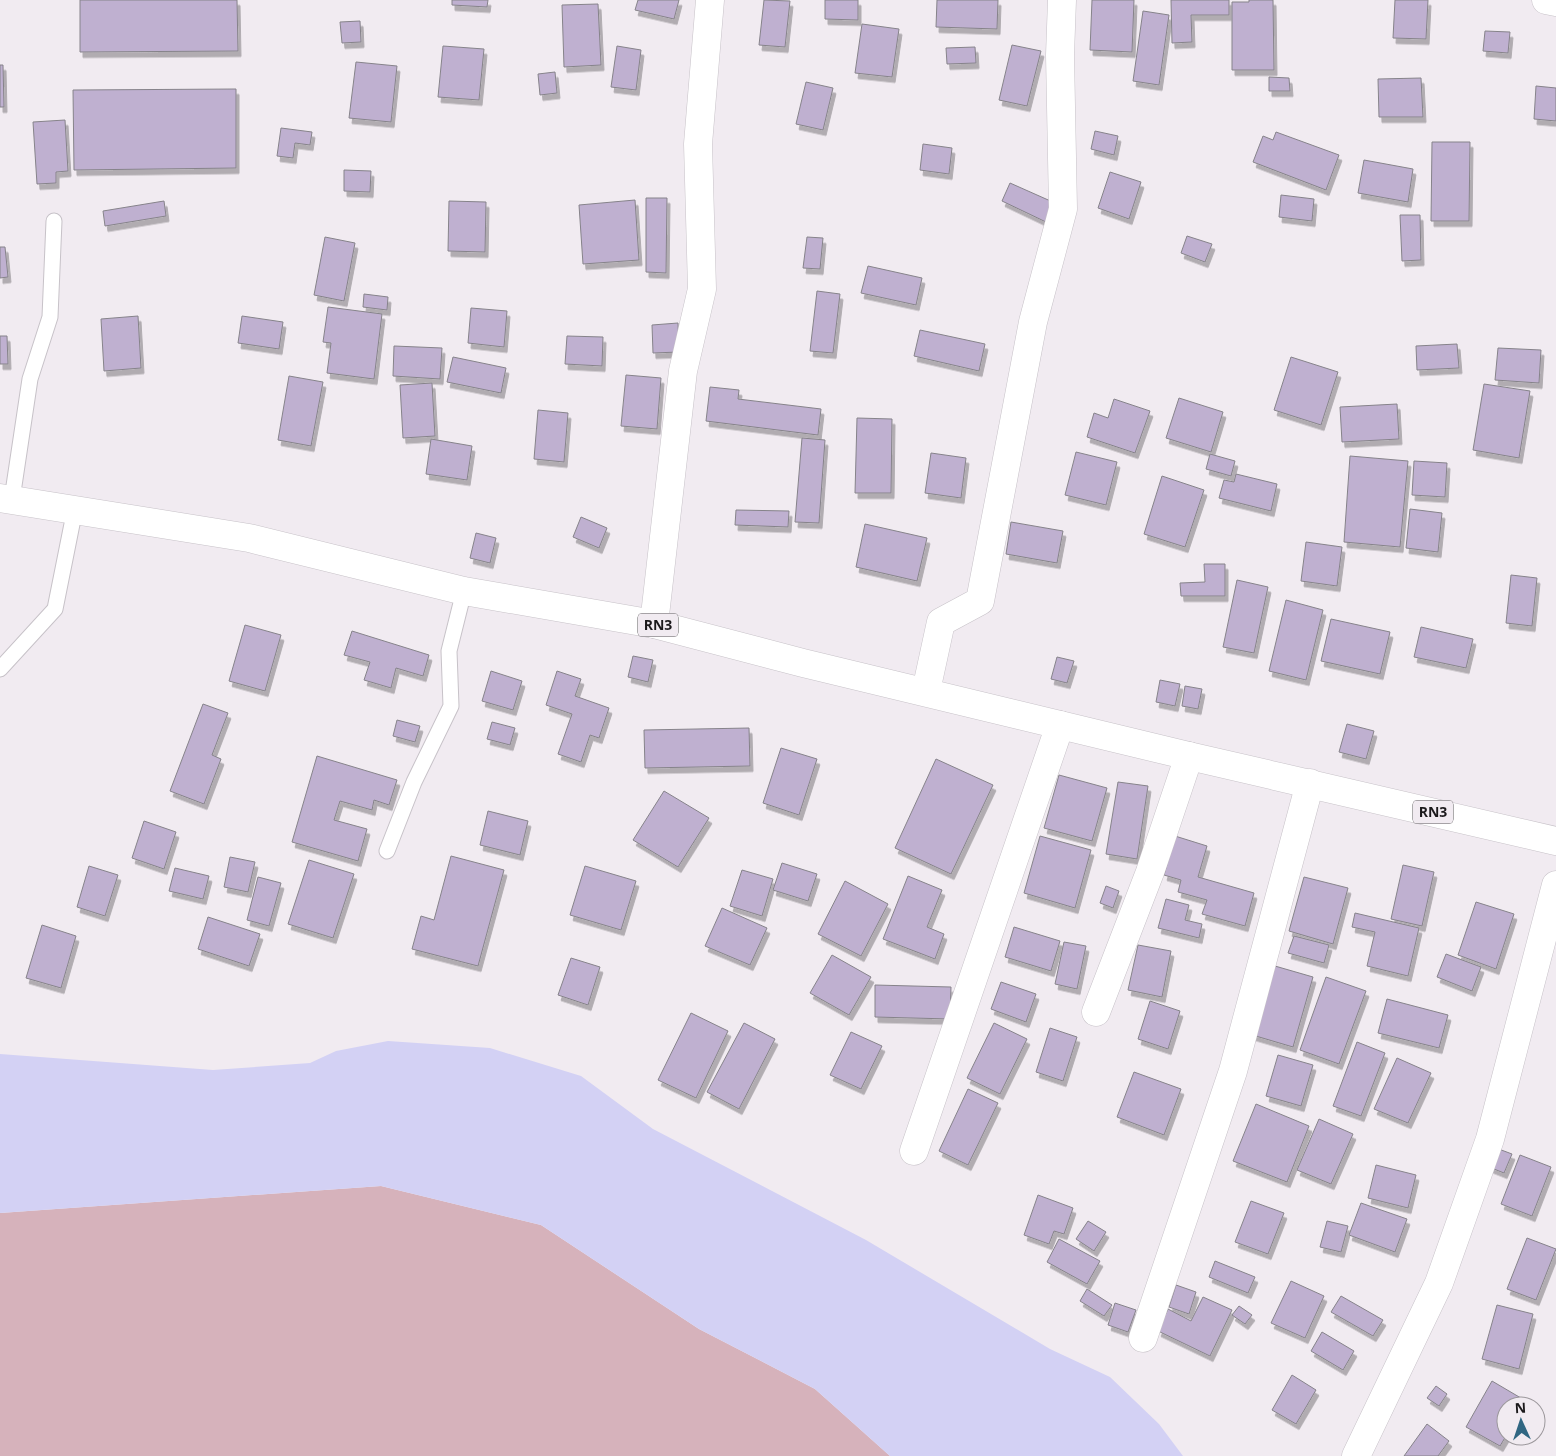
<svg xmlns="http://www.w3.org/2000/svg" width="1556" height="1456" font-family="'Open Sans',sans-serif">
  <defs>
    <filter id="shadow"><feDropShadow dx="3" dy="5.5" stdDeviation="0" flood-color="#0004"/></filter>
  </defs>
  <rect width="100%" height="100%" fill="#f1ebf1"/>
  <path fill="#d6b2bb" d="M381 1186 541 1225 699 1329 815 1389 890 1456H0V1213Z"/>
  <path fill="#d3d1f4" d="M388 1041 490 1048 581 1076 653 1129 866 1240 1050 1349 1110 1377 1159 1424 1183 1456H890L815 1389 699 1329 541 1225 381 1186 0 1213V1054L213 1070 310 1063 336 1051Z"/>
  <path fill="#bfb0d0" stroke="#86838a" filter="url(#shadow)" d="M80 0H237L238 51 80 52Z
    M452 0H488L487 7 452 5Z
    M638 0H679L674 19 635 10Z
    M764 0 790 1 785 47 759 45Z
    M825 0H858V20L825 19Z
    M937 0H998L997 29 936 27Z
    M1092 0H1134L1132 52 1090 50Z
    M1171 0H1229V15H1191L1192 42 1172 43Z
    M1249 0H1273L1274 70H1232V2H1249Z
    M1395 0H1428L1426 39 1393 38Z
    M598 4 601 65 564 67 562 5Z
    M1143 11 1169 15 1159 85 1133 81Z
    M360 21 361 42 342 43 340 22Z
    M862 24 899 29 892 77 855 73Z
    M1485 31 1510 32 1508 53 1483 51Z
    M1012 45 1041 51 1027 106 999 100Z
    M443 46 484 49 479 100 438 97Z
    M617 46 641 50 636 90 611 87Z
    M975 47 976 63 947 64 946 48Z
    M356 62 397 66 391 122 349 118Z
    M0 65H3L4 107H0Z
    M555 72 557 93 540 95 538 74Z
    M1269 77 1289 78 1290 91H1269Z
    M1421 78 1423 117H1379L1378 79Z
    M806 82 833 88 823 130 796 124Z
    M1536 86 1556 88V121L1534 119Z
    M236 89V168L74 170 73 90Z
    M65 120 68 171 56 172V183L37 184 33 122Z
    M281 128 312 132 310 145 295 143 293 158 277 156Z
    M1095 131 1118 136 1114 155 1091 149Z
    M1276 132 1339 155 1326 190 1253 162 1263 136 1273 140Z
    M1432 142H1470L1469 221H1431Z
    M923 144 952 148 949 174 920 170Z
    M1364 160 1413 169 1408 202 1358 193Z
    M344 170 371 171 370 192 344 191Z
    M1110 172 1141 182 1129 219 1098 208Z
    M1010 183 1055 203 1046 222 1002 201Z
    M1281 195 1314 199 1312 221 1279 217Z
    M646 198H667L666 273 646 272Z
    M635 200 639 260 583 264 579 205Z
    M164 201 166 216 105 226 103 211Z
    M449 201 486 202 485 252 448 251Z
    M1400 215H1420L1421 260 1402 261Z
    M1187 236 1212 244 1205 262 1181 253Z
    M325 237 355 243 344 301 314 295Z
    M807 237 823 238 820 269 803 268Z
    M0 247H5L8 277 0 278Z
    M868 266 922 278 916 305 861 293Z
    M817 291 840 294 833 353 810 351Z
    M364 294 388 297 387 310 363 307Z
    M328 307 382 314 374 379 327 373 331 343 323 342Z
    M471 308 507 311 504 347 468 343Z
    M138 316 141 368 104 371 101 319Z
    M242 316 283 322 279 349 238 343Z
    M678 323 679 352 653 353 652 325Z
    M920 330 985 344 979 371 914 356Z
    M0 336H7L8 364H0Z
    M567 336 603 337 602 366 565 364Z
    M1457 344 1459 368 1417 370 1416 346Z
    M394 346 442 348 440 379 393 376Z
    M1498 348 1541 350 1539 383 1495 380Z
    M453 357 506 368 501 393 447 382Z
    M1291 357 1338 372 1321 425 1274 410Z
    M626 375 661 378 657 429 621 426Z
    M289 376 323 382 311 446 278 440Z
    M432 383 435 436 403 438 400 385Z
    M1484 384 1530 391 1519 458 1473 450Z
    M710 387 739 390 738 399 821 409 818 435 706 421Z
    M1179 398 1223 412 1211 452 1166 438Z
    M1114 399 1150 411 1135 453 1087 437 1094 413 1108 418Z
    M1397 404 1399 439 1342 442 1340 407Z
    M538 410 568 413 564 462 534 459Z
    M857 418 892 419 891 493H855Z
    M802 438 825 440 819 523 795 522Z
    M431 439 472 446 467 480 426 474Z
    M1076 452 1117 462 1106 505 1065 495Z
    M931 453 966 458 961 498 925 493Z
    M1210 454 1235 461 1231 476 1206 469Z
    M1350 456 1408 461 1400 547 1344 542Z
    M1414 461 1447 463 1445 497 1412 495Z
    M1236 474 1277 484 1271 511 1219 498 1224 480 1234 482Z
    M1162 476 1204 490 1185 547 1144 534Z
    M1410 509 1442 513 1438 552 1406 548Z
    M736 510 789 511 788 527 735 525Z
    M581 517 607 528 599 548 573 537Z
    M1011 522 1063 531 1057 563 1006 554Z
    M865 524 927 538 917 581 856 567Z
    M476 533 496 538 490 563 470 558Z
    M1306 542 1342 547 1337 586 1301 581Z
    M1204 564H1225V596H1181L1180 583 1205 582Z
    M1511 575 1537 578 1532 626 1506 623Z
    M1237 580 1268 587 1254 653 1223 647Z
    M1286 600 1323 610 1306 680 1269 671Z
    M1331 619 1390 632 1380 674 1321 661Z
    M245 625 281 635 265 691 229 681Z
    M1421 627 1473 639 1466 668 1414 657Z
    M352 631 429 655 423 676 396 668 391 688 364 680 370 662 344 655Z
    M633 656 653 660 648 682 628 677Z
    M1057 657 1074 661 1067 683 1051 679Z
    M491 671 522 681 513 710 482 701Z
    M557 671 581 679 575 696 609 708 599 738 590 735 581 762 558 754 572 714 546 705Z
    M1160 680 1180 684 1175 706 1156 702Z
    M1185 686 1202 689 1198 709 1182 706Z
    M203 704 228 713 212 755 221 759 204 804 170 791Z
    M397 720 420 726 415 742 393 736Z
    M492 722 515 728 510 745 487 739Z
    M1347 724 1374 731 1366 759 1339 752Z
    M749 728 750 766 645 768 644 730Z
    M781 748 817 759 799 815 763 803Z
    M317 756 397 780 389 805 374 800 372 810 340 801 334 820 367 829 358 861 292 842Z
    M936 759 993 785 951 874 895 848Z
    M1059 775 1107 788 1092 841 1044 828Z
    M1118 782 1148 786 1137 859 1106 854Z
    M664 791 709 818 678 867 633 840Z
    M488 811 528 821 520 855 480 845Z
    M144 821 176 832 164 869 132 858Z
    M1040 836 1091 850 1075 908 1024 893Z
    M1175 836 1207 846 1198 877 1254 893 1245 926 1202 914 1207 900 1178 892 1181 880 1164 875Z
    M451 856 504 870 478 966 412 949 421 916 434 920Z
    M230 857 255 862 248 892 224 887Z
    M309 860 354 874 333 938 288 924Z
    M782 863 817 874 808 901 773 890Z
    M1403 865 1434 872 1422 926 1391 919Z
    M89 866 118 875 105 916 77 907Z
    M585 866 636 881 621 930 570 915Z
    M175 868 209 876 203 899 169 891Z
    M742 870 773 879 762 916 730 906Z
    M908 876 942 890 927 927 944 934 935 959 883 939Z
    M258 877 281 883 269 926 247 920Z
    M1304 877 1348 888 1333 944 1289 931Z
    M845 881 888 904 861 956 818 934Z
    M1106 886 1119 891 1113 908 1100 903Z
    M1166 899 1189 905 1185 920 1202 924 1199 938 1158 928Z
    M1476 902 1514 914 1496 969 1458 955Z
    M722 908 767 928 750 965 705 946Z
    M1355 913 1419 928 1408 976 1367 966 1375 932 1352 927Z
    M208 917 260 934 249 966 198 949Z
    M42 925 76 936 61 988 26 978Z
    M1014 927 1060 941 1051 971 1005 957Z
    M1294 936 1329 945 1324 963 1288 953Z
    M1064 942 1086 946 1077 989 1055 984Z
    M1138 945 1171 951 1162 997 1128 990Z
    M1446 954 1481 967 1472 991 1437 977Z
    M832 955 871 977 849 1015 810 993Z
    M571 958 600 967 588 1005 558 995Z
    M1268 964 1313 977 1293 1047 1249 1034Z
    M1326 977 1366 991 1339 1064 1300 1050Z
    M1001 982 1036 994 1026 1022 991 1009Z
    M875 985 951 987 950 1019 875 1017Z
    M1387 999 1448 1015 1439 1048 1378 1033Z
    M1150 1001 1180 1011 1168 1049 1138 1039Z
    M691 1013 728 1031 696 1098 658 1080Z
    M744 1023 775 1039 739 1109 707 1092Z
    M994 1023 1027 1039 1000 1094 967 1078Z
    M1050 1028 1077 1037 1063 1081 1036 1072Z
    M851 1032 882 1046 861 1089 830 1075Z
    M1357 1042 1385 1053 1361 1116 1333 1106Z
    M1278 1055 1313 1065 1301 1106 1266 1096Z
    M1397 1058 1431 1073 1408 1123 1374 1109Z
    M1134 1072 1181 1089 1164 1135 1117 1117Z
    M968 1089 998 1103 968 1165 939 1151Z
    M1256 1104 1309 1126 1287 1182 1233 1161Z
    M1319 1119 1353 1134 1331 1184 1297 1170Z
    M1496 1148 1512 1154 1504 1173 1489 1167Z
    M1520 1155 1551 1167 1532 1216 1501 1204Z
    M1376 1165 1416 1175 1408 1208 1368 1198Z
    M1038 1195 1073 1208 1064 1234 1054 1231 1049 1244 1024 1235Z
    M1251 1201 1284 1213 1268 1254 1235 1242Z
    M1361 1203 1407 1219 1395 1252 1349 1235Z
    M1088 1221 1106 1232 1094 1251 1076 1239Z
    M1327 1221 1348 1226 1341 1252 1320 1247Z
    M1527 1238 1556 1249 1536 1300 1507 1289Z
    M1059 1239 1100 1261 1087 1284 1047 1262Z
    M1215 1261 1255 1277 1248 1293 1209 1277Z
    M1291 1281 1324 1296 1305 1338 1271 1323Z
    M1176 1285 1196 1292 1189 1314 1169 1307Z
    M1087 1289 1112 1305 1104 1316 1080 1301Z
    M1341 1296 1383 1320 1373 1336 1331 1312Z
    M1203 1297 1232 1310 1210 1356 1158 1331 1168 1309 1191 1321Z
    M1115 1303 1136 1310 1128 1332 1108 1325Z
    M1497 1305 1533 1314 1519 1369 1482 1359Z
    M1239 1306 1252 1315 1245 1324 1232 1315Z
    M1322 1332 1354 1351 1343 1370 1311 1351Z
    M1292 1375 1316 1390 1296 1424 1272 1410Z
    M1492 1381 1526 1401 1523 1406H1506V1436L1500 1446 1466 1427Z
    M1436 1386 1447 1394 1439 1406 1427 1398Z
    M1427 1424 1449 1441 1438 1456H1404Z"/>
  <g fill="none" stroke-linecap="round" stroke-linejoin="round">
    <defs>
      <path id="service" d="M12 499 30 379 50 317 54 221
        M0 669 55 609 75 509
        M387 851 414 782 451 706 449 651 464 591"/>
      <path id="minor" d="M1546 0 1556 2
        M654 624 683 371 702 289 698 144 710 0
        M926 691 941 622 980 601 1033 322 1063 209 1060 55 1062 0
        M1096 1012 1150 872 1189 756
        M914 1151 1060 725
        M1143 1338 1233 1071 1310 783
        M1356 1456 1439 1283 1490 1139 1556 885"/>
      <path id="trunk" d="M0 498 249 538 464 591 654 624 803 663 1189 756 1556 841"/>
    </defs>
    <use href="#service" stroke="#c7c2c8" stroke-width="17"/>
    <use href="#minor" stroke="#c7c2c8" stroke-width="29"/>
    <use href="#trunk" stroke="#c7c2c8" stroke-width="29"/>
    <use href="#service" stroke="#fff" stroke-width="15"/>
    <use href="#minor" stroke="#fff" stroke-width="28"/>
    <use href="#trunk" stroke="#fff" stroke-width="28"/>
  </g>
  <g text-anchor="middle" stroke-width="4.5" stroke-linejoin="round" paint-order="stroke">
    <g fill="#f1ebf1" stroke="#5b585b" stroke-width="1">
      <rect x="638" y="613.5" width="40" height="23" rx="4"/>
      <rect x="1413" y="800.5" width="40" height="23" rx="4"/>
    </g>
    <g font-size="14" font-weight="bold" fill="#1b191b">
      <text x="658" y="630">RN3</text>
      <text x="1433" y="817">RN3</text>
    </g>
  </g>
  <g transform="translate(1521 1421) rotate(357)"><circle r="24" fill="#f1ebf1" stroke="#9b979b"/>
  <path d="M0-4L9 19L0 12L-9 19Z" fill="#306682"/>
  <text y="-8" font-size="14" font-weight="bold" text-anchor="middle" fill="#1b191b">N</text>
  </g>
</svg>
